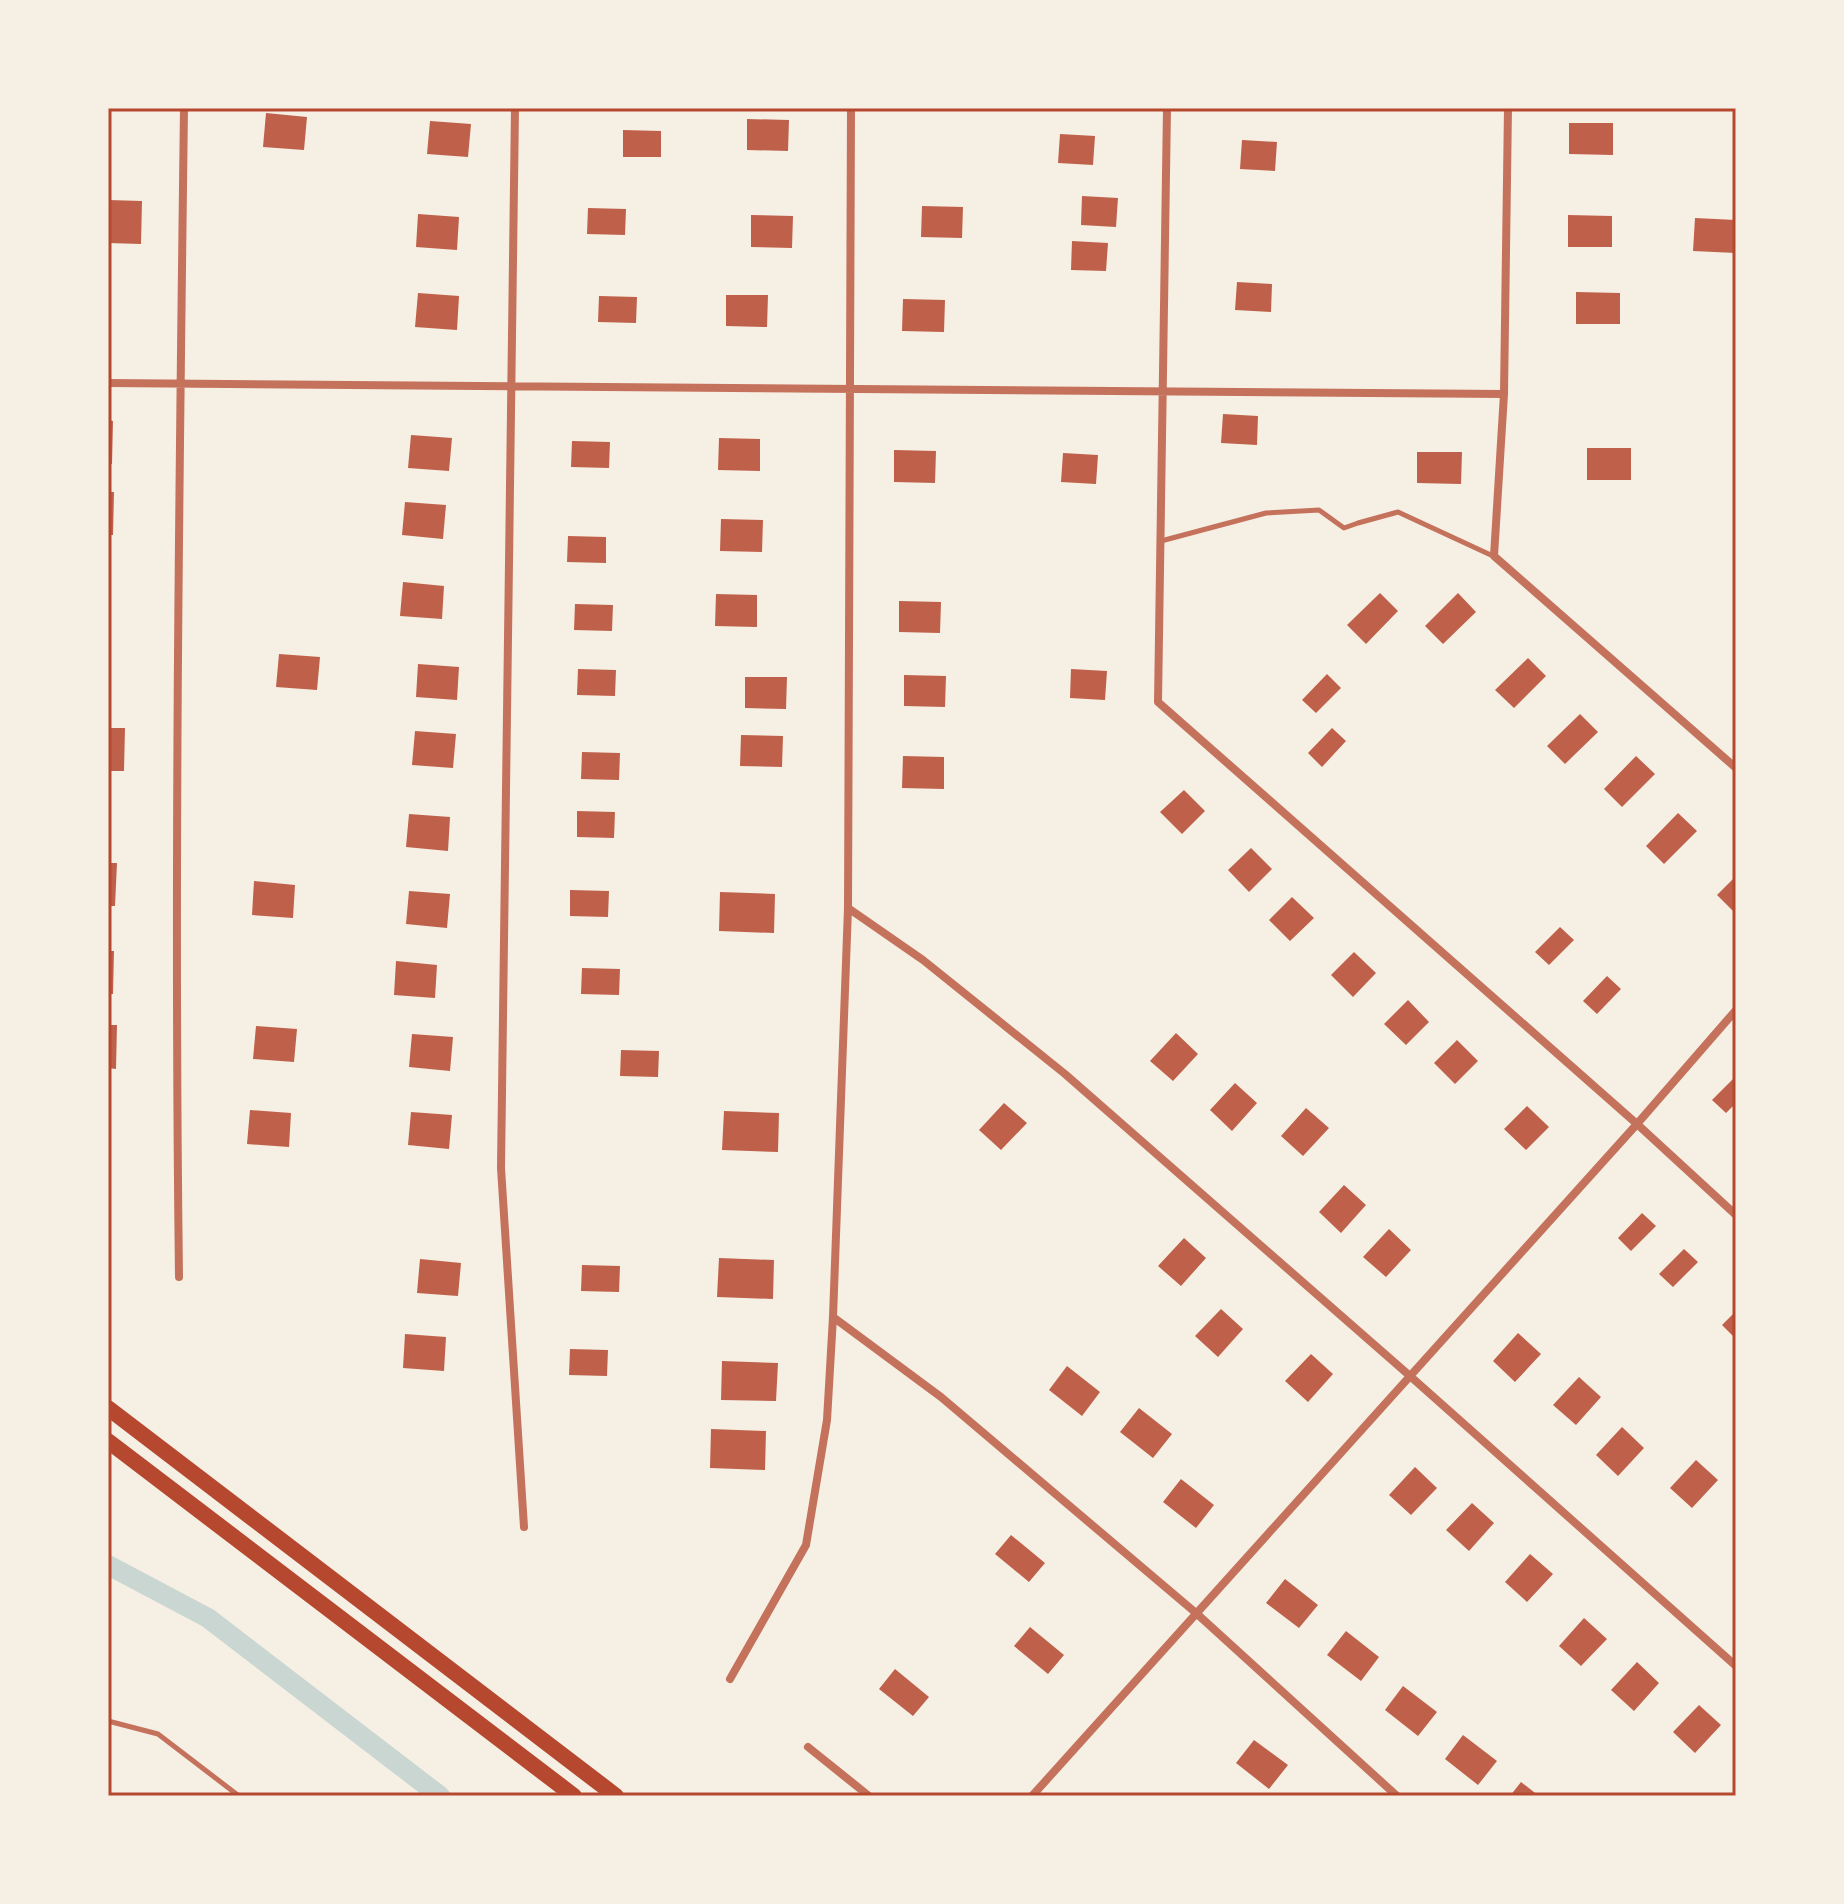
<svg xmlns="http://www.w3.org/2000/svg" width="1844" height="1904" font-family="'PT Serif',serif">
  <rect width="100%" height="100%" fill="#f6efe4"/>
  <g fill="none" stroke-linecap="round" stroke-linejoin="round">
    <path stroke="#c9d6d2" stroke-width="20" d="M108 1565 208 1618 440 1796"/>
  </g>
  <path fill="#bf614a" d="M266 113 307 117 304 150 263 147Z
    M747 119 789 120 788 151 747 150Z
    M430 121 471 124 468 157 427 154Z
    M1569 123H1613V155L1569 154Z
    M623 130 661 131V157H623Z
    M1060 134 1095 136 1093 165 1058 163Z
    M1242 140 1277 142 1275 171 1240 169Z
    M1082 196 1118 198 1116 227 1081 225Z
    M108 200 142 201 141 244 108 243Z
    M922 206 963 207 962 238 921 237Z
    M588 208 626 209 625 235 587 234Z
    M418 214 459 217 457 250 416 247Z
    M751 215 793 216 792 248 751 247Z
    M1568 215 1612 216V247H1568Z
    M1695 218 1736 220V253L1693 251Z
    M1072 241 1108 243 1106 271 1071 270Z
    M1237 282 1272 284 1271 312 1235 310Z
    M1576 292 1620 293V324H1576Z
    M418 293 459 296 457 330 415 327Z
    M726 295H768L767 327 726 326Z
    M599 296 637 297 636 323 598 322Z
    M903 299 945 300 944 332 902 331Z
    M1223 414 1258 416 1257 445 1221 443Z
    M108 420 113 421 112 464 108 463Z
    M411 435 452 438 449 471 408 468Z
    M719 438 760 439V471L718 470Z
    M572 441 610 442 609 468 571 467Z
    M1587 448H1631V480H1587Z
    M894 450 936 451 935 483 894 482Z
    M1417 452H1462L1461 484 1417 483Z
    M1063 453 1098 455 1096 484 1061 482Z
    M108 492H114L113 535H108Z
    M405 502 446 505 443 539 402 535Z
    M721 519 763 520 762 552 720 551Z
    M568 536 606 537V563L567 562Z
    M403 582 444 586 442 619 400 616Z
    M1380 593 1398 611 1366 644 1347 625Z
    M1458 593 1476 612 1443 644 1425 626Z
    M716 594 757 595V627L715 626Z
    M899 601 941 602 940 633 899 632Z
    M575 604 613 605 612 631 574 630Z
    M279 654 320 657 317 690 276 687Z
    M1528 658 1546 676 1514 708 1495 690Z
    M418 664 459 667 457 700 416 697Z
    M578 669 616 670 615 696 577 695Z
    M1071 669 1107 671 1105 700 1070 698Z
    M1327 674 1341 688 1316 713 1302 700Z
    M904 675 946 676 945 707 904 706Z
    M745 677H787L786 709 745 708Z
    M1580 714 1598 732 1565 764 1547 746Z
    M108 728H125L124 771H108Z
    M1332 728 1346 741 1322 767 1308 753Z
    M415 731 456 734 453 768 412 765Z
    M741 735 783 736 782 767 740 766Z
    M582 752 620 753 619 780 581 779Z
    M903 756 944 757V789L902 788Z
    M1636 756 1655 774 1622 807 1604 789Z
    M1184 790 1205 811 1182 834 1160 812Z
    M577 811 615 812 614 838 577 837Z
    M1678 813 1697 831 1664 864 1646 846Z
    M409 814 450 817 448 851 406 847Z
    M1251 848 1272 869 1249 892 1228 870Z
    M108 863H117L115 906H108Z
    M1736 876V914L1717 895Z
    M254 881 295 885 293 918 252 915Z
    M570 890 609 891 608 917 570 916Z
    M409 891 450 894 447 928 406 924Z
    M720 892 775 894 774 933 719 931Z
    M1292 897 1314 918 1290 941 1269 920Z
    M1560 927 1574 940 1549 965 1535 952Z
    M108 951H114L113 994H108Z
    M1354 952 1376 973 1353 997 1331 975Z
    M396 961 437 965 435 998 394 995Z
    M582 968 620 969 619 995 581 994Z
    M1607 976 1621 989 1597 1014 1583 1001Z
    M1408 1000 1429 1022 1406 1045 1384 1024Z
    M108 1025H117L116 1069 108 1068Z
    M256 1026 297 1029 294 1062 253 1059Z
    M1176 1033 1198 1054 1173 1081 1150 1061Z
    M412 1034 453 1037 450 1071 409 1067Z
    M1457 1040 1478 1061 1455 1084 1434 1063Z
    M621 1050 659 1051 658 1077 620 1076Z
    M1736 1076V1103L1726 1113 1712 1100Z
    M1235 1083 1257 1103 1232 1131 1210 1110Z
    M1004 1103 1027 1123 1001 1150 979 1130Z
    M1527 1106 1549 1127 1526 1150 1504 1129Z
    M1306 1108 1329 1128 1303 1156 1281 1136Z
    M250 1110 291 1113 289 1147 247 1144Z
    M724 1111 779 1113 778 1152 722 1150Z
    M411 1112 452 1115 449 1149 408 1145Z
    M1344 1185 1366 1205 1341 1233 1319 1212Z
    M1642 1213 1656 1226 1631 1251 1618 1238Z
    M1389 1229 1411 1250 1386 1277 1363 1257Z
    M1184 1238 1206 1258 1181 1286 1158 1266Z
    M1684 1249 1698 1262 1673 1287 1659 1274Z
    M719 1258 774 1260 773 1299 717 1297Z
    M420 1259 461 1263 458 1296 417 1293Z
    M582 1265 620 1266 619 1292 581 1291Z
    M1221 1309 1243 1329 1218 1357 1195 1336Z
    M1736 1311V1339L1722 1325Z
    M1518 1333 1541 1354 1515 1382 1493 1361Z
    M405 1334 446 1337 444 1371 403 1368Z
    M570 1349 608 1350 607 1376 569 1375Z
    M1311 1354 1333 1374 1308 1402 1285 1381Z
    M722 1361 778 1363 776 1401 721 1400Z
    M1067 1366 1100 1392 1082 1416 1049 1390Z
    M1579 1377 1601 1397 1576 1425 1553 1405Z
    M1139 1408 1172 1434 1153 1458 1120 1432Z
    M1622 1427 1644 1448 1618 1476 1596 1455Z
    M711 1429 766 1431 765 1470 710 1468Z
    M1696 1460 1718 1480 1692 1508 1670 1488Z
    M1415 1467 1437 1488 1411 1515 1389 1495Z
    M1181 1479 1214 1505 1196 1528 1163 1502Z
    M1472 1503 1494 1523 1469 1551 1446 1530Z
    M1011 1535 1045 1563 1029 1582 995 1554Z
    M1530 1554 1553 1574 1527 1602 1505 1582Z
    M1285 1579 1318 1605 1299 1628 1266 1603Z
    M1584 1618 1607 1639 1581 1666 1559 1646Z
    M1030 1627 1064 1655 1048 1674 1014 1646Z
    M1346 1631 1379 1657 1361 1681 1327 1655Z
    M1637 1662 1659 1683 1634 1711 1611 1690Z
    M895 1669 929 1697 913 1716 879 1689Z
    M1403 1686 1437 1712 1418 1736 1385 1710Z
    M1699 1705 1721 1725 1695 1753 1673 1732Z
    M1463 1735 1497 1761 1478 1785 1445 1759Z
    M1254 1740 1288 1765 1269 1789 1236 1763Z
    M1521 1782 1539 1796H1510Z"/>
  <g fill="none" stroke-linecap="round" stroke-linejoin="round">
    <path stroke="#c5725c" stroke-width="5" d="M1161 541 1266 513 1319 510 1344 528 1358 523 1398 512 1493 556
      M108 1721 158 1734 239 1796"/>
    <path stroke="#c5725c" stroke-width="8" d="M515 108 501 1168 524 1527
      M1167 108 1158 702 1637 1124 1736 1215
      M1508 108 1504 394 1494 556 1736 768
      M108 383 1504 394
      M848 908 923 960 1065 1074 1410 1376 1736 1666
      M179 1277C174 887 179 498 184 108
      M833 1317 941 1397 1196 1613 1397 1796
      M730 1679 806 1545 827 1420 833 1317 848 908 851 108
      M808 1747 869 1796
      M1032 1796 1637 1124 1736 1010"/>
    <path stroke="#b5482f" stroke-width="16" d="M108 1408 616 1796
      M108 1441 574 1796"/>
  </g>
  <rect width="1844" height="1904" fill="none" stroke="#f6efe4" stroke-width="220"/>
  <rect x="110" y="110" width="1624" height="1684" fill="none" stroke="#b5482f" stroke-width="3"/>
</svg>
